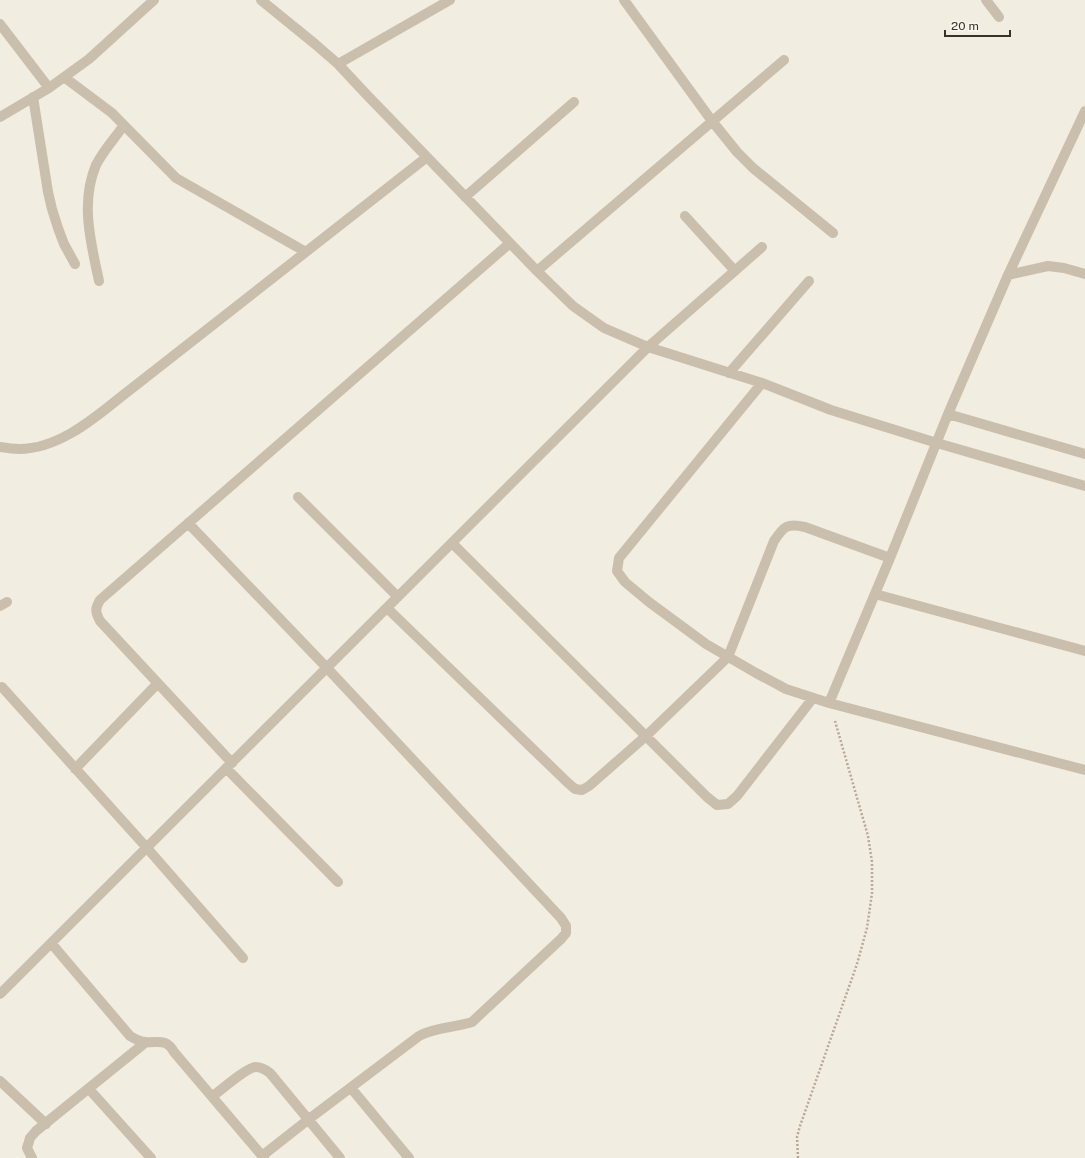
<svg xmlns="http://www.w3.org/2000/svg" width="1085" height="1158" font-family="'Public Sans',sans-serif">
  <rect width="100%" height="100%" fill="#f2ede1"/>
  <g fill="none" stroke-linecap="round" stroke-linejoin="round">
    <path stroke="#b6a997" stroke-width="2.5" stroke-dasharray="2 2" stroke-linecap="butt" d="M798 1158 797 1137 800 1126 857 964 867 928 872 893V862L868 836 835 721"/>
    <path stroke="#cabfad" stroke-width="10" d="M261 0 315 44 338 64 366 94 537 271 573 306 604 328 648 347 762 383 831 410 937 443 1085 486
      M624 0 712 121 737 152 753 168 833 233
      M986 0 999 17
      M0 24 49 88
      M338 64 450 0
      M64 77 112 113 176 178 306 252
      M33 97 48 192 52 209 58 228 64 244 75 264
      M0 117 49 88 89 59 154 0
      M465 197 574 102
      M685 216 735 271
      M537 271 784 60
      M1008 275 1048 266 1064 268 1085 274
      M99 281C91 243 80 203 96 165 103 151 115 138 124 125
      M729 373 809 281
      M762 383 619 558 617 571 625 582 649 602 706 644 756 673 786 689 829 703 1085 770
      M948 414 1085 454
      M0 447C6 448 12 449 19 449 56 449 90 422 117 400L427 157
      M298 497 398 597
      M188 523 327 668 561 918 566 926V933L561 939 472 1022C454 1028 435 1027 419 1036L309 1119 262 1156
      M452 543 707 797 717 805 728 804 737 796 813 698
      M875 594 1085 651
      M0 606 7 602
      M387 608 567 782 575 789 582 790 589 786 646 736 728 657 774 541C784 526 787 523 805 527L890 558
      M2 687 147 848 243 958
      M829 703 890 558 948 414 1008 275 1085 111
      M232 763 100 621C95 611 95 609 100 600L510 243
      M226 768 338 882
      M75 769 158 683
      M51 943 130 1036C135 1039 140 1042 146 1042 159 1043 166 1038 174 1052L264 1158
      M0 994 648 347 762 247
      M0 1081 46 1124
      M351 1088 409 1158
      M89 1089 151 1158
      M212 1097C221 1090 247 1067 256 1067 262 1067 266 1070 270 1073L340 1158
      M32 1158 27 1148 30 1138 36 1131 146 1042"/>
  </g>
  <path d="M945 30v6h65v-6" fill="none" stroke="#39322b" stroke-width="2"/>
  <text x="951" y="30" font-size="12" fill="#39322b" stroke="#faf6ed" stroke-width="3" paint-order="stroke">20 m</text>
</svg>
